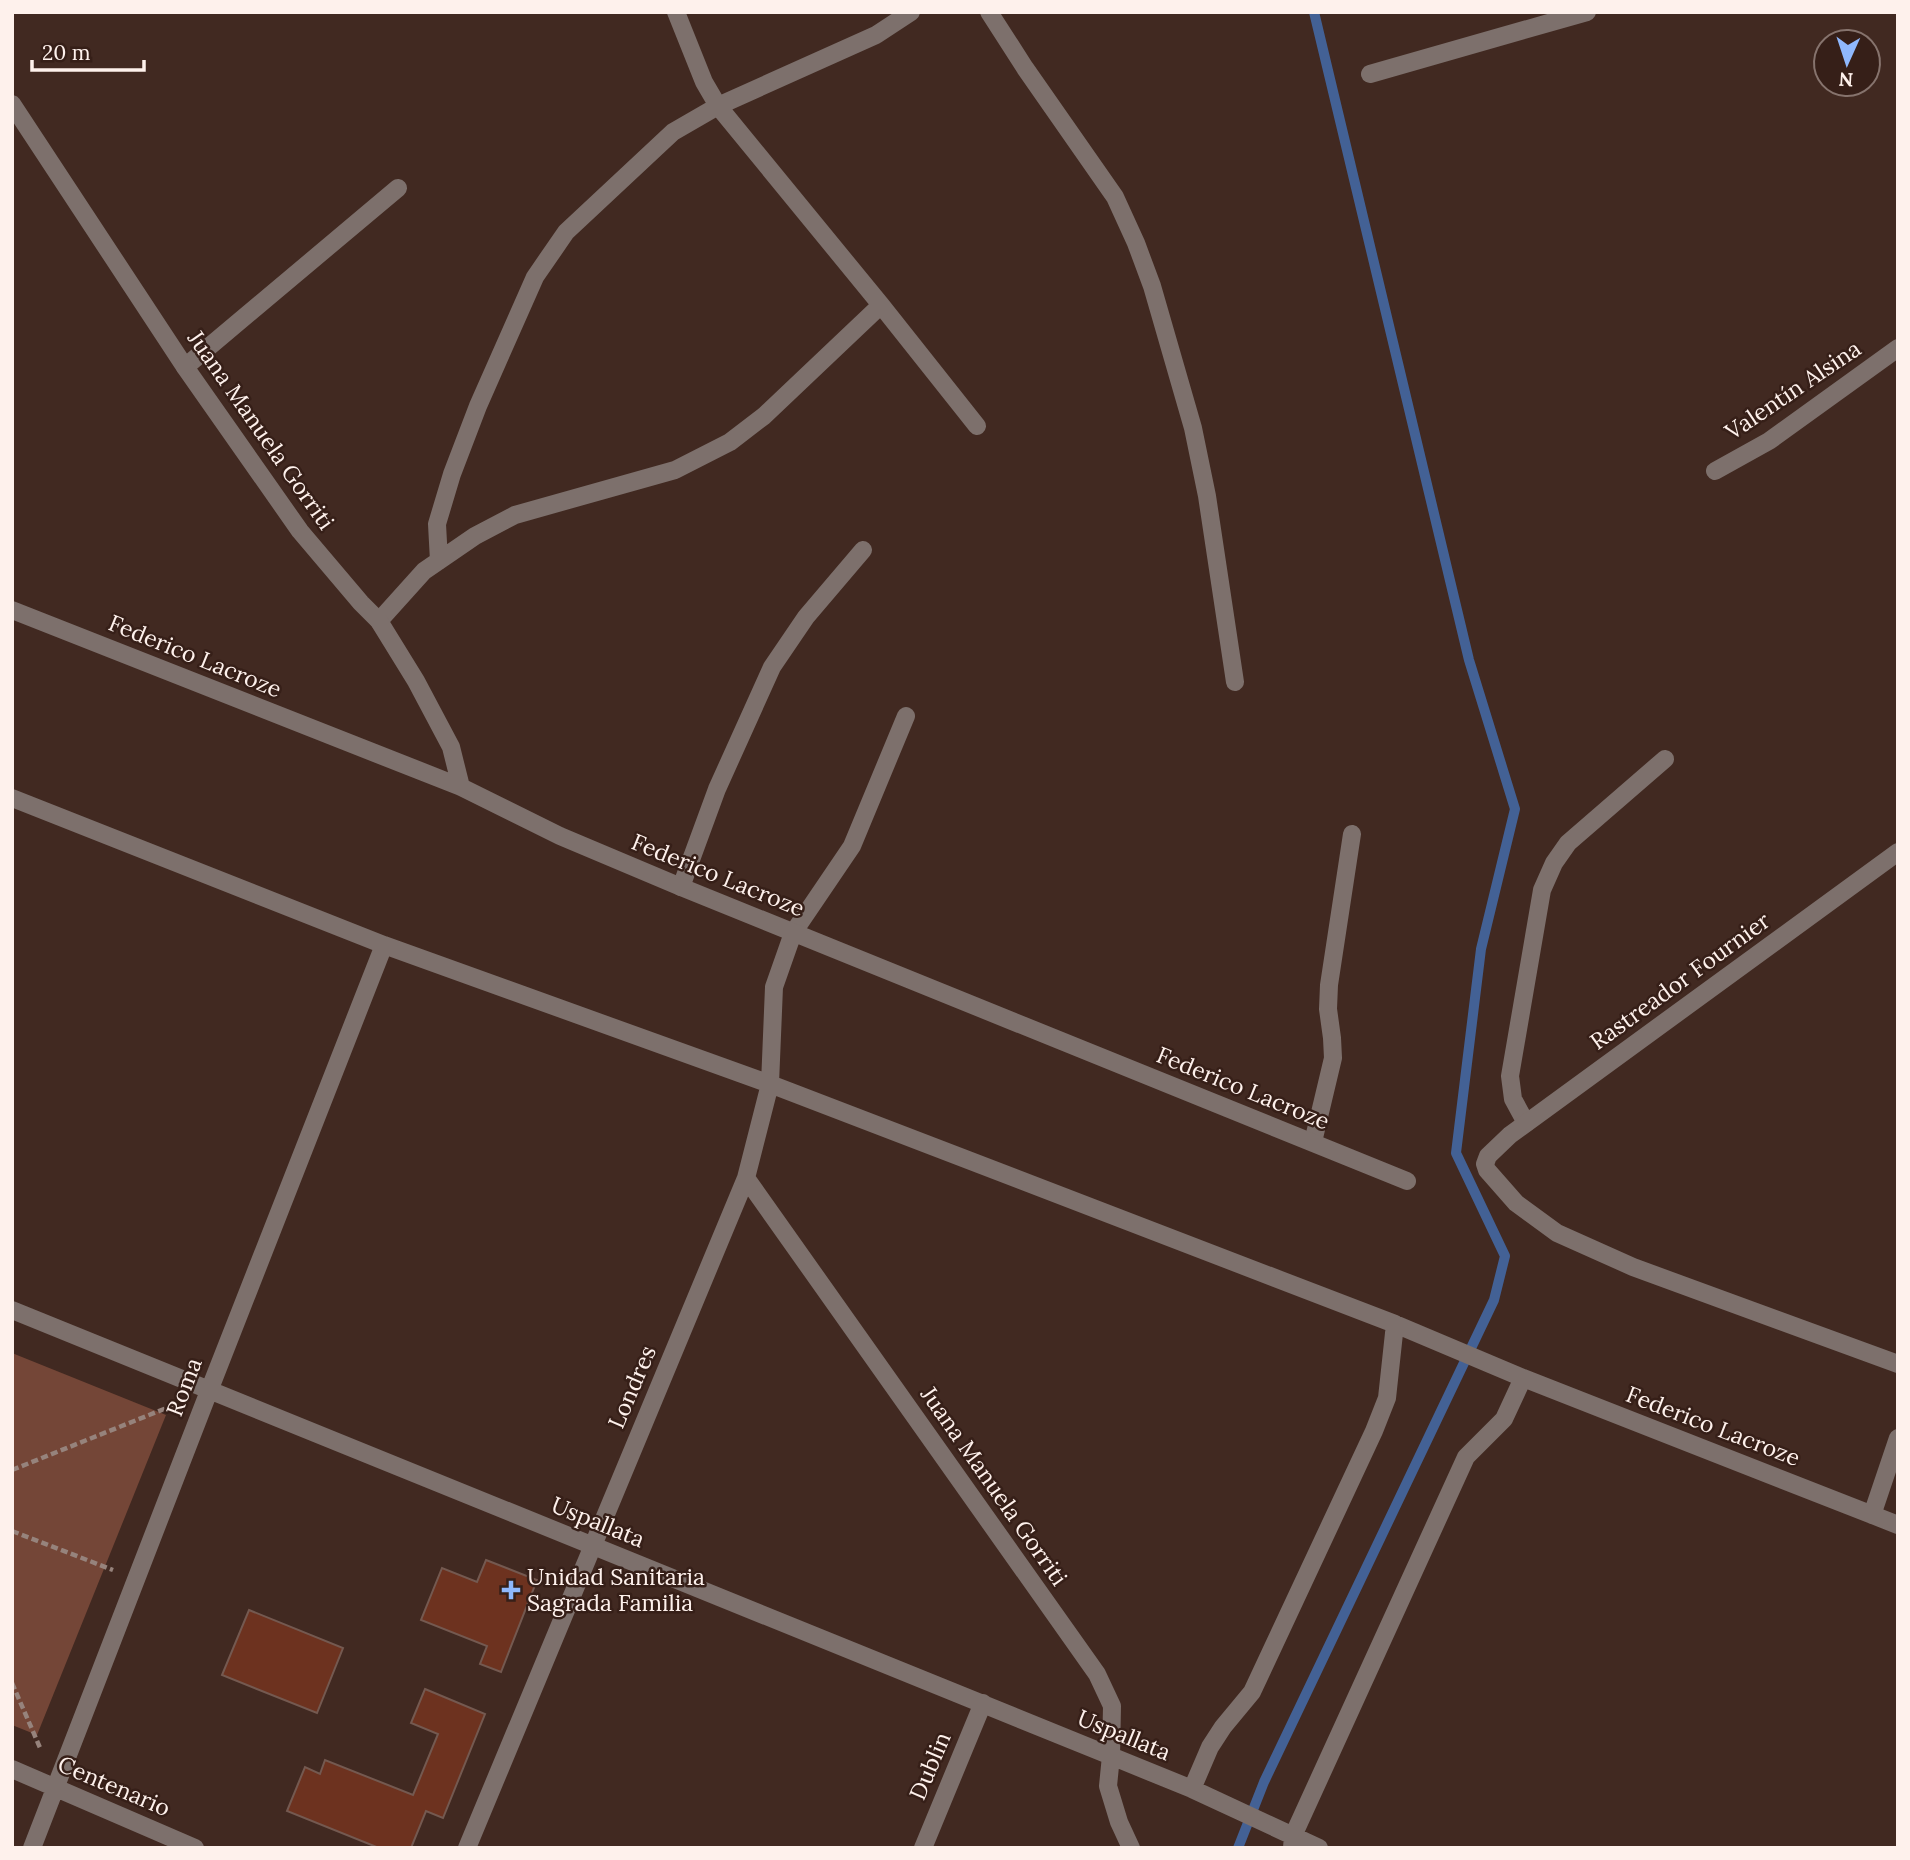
<svg xmlns="http://www.w3.org/2000/svg" width="1910" height="1860" font-family="Lora,serif">
  <rect width="100%" height="100%" fill="#412921"/>
  <path fill="#744637" d="M12 1353 166 1415 37 1735 12 1725Z"/>
  <g fill="none" stroke-linecap="round" stroke-linejoin="round">
    <path stroke="#436195" stroke-width="10" d="M1238 1848 1264 1782 1494 1300 1505 1256 1456 1153 1481 949 1515 809 1469 660 1314 12"/>
  </g>
  <path fill="#6d321f" stroke="#745950" stroke-width="2" d="M486 1560 537 1580 501 1672 480 1664 487 1646 421 1620 442 1568 477 1582Z
    M249 1610 343 1648 317 1713 222 1675Z
    M425 1689 485 1714 443 1818 426 1811 411 1848H379L287 1811 305 1767 320 1774 325 1760 413 1795 438 1734 411 1723Z"/>
  <g fill="none" stroke-linecap="round" stroke-linejoin="round">
    <path stroke="#96837c" stroke-width="4.5" stroke-dasharray="7 3.5" stroke-linecap="butt" d="M12 1470 174 1405
      M12 1531 113 1570
      M12 1683 41 1750"/>
    <path stroke="#7d706c" stroke-width="18" d="M676 12 704 82 718 106 881 305 977 426
      M989 12 1025 68 1115 197 1136 243 1152 286 1193 428 1207 496 1235 682
      M185 367 398 188
      M439 561 437 524 452 474 478 406 535 277 566 232 673 132 718 106 876 35 911 12
      M379 621 424 571 475 536 515 515 675 470 730 442 764 416 881 305
      M681 887 717 789 772 667 806 617 863 550
      M793 933 852 846 906 716
      M1526 1123 1513 1099 1510 1076 1542 890 1554 863 1568 843 1665 759
      M1313 1142 1333 1058 1332 1038 1328 1009 1329 985 1352 834"/>
    <path stroke="#7d706c" stroke-width="18" d="M1370 74 1587 12
      M12 104 185 367 300 531 361 603 379 621 416 681 451 747 461 787
      M1715 471 1769 441 1898 348
      M12 610 461 787 560 836 681 887 1407 1181
      M12 798 384 945 770 1084 1395 1324 1523 1378 1898 1525
      M1898 852 1510 1135 1488 1156 1485 1164 1487 1170 1516 1203 1557 1233 1633 1267 1898 1364
      M746 1178 1097 1674 1112 1706 1111 1756 1108 1786 1119 1822 1131 1848
      M12 1310 1111 1756 1192 1789 1319 1848
      M1872 1515 1898 1438
      M12 1769 195 1848
      M1192 1789 1210 1747 1223 1727 1252 1692 1374 1431 1387 1398 1395 1324
      M32 1848 209 1391 384 945
      M467 1848 746 1178 770 1084 774 987 793 933
      M923 1848 983 1703
      M1292 1848 1293 1836 1466 1457 1504 1419 1523 1378"/>
  </g>
  <path fill="#8fb8fd" stroke="#361f18" stroke-width="2.5" d="M507.5 1579.5h7v7h7v7h-7v7h-7v-7h-7v-7h7z"/>
  <g text-anchor="middle" stroke-width="5" stroke-linejoin="round" paint-order="stroke">
    <g font-size="23" fill="#fef1ec" stroke="#361f18">
      <text transform="translate(1793 390) rotate(-34)" y="8">Valentín Alsina</text>
      <text transform="translate(261 430) rotate(55)" y="8">Juana Manuela Gorriti</text>
      <text transform="translate(195 656) rotate(22)" y="8">Federico Lacroze</text>
      <text transform="translate(718 875) rotate(22)" y="8">Federico Lacroze</text>
      <text transform="translate(1680 981) rotate(-36)" y="8">Rastreador Fournier</text>
      <text transform="translate(1243 1088) rotate(22)" y="8">Federico Lacroze</text>
      <text transform="translate(184 1387) rotate(-69)" y="8">Roma</text>
      <text transform="translate(632 1387) rotate(-67)" y="8">Londres</text>
      <text transform="translate(1713 1426) rotate(21)" y="8">Federico Lacroze</text>
      <text transform="translate(994 1486) rotate(55)" y="8">Juana Manuela Gorriti</text>
      <text transform="translate(598 1522) rotate(22)" y="8">Uspallata</text>
      <text transform="translate(1124 1735) rotate(22)" y="8">Uspallata</text>
      <text transform="translate(930 1766) rotate(-67)" y="8">Dublin</text>
      <text transform="translate(114 1786) rotate(23)" y="8">Centenario</text>
    </g>
    <g font-size="23" fill="#fef1ec" stroke="#361f18" text-anchor="start">
      <text x="527" y="1585">Unidad Sanitaria<tspan x="527" dy="26">Sagrada Familia</tspan></text>
    </g>
  </g>
  <rect width="1910" height="1860" fill="none" stroke="#fef1ec" stroke-width="28"/>
  <g transform="translate(1847 63) rotate(183)"><circle r="33" fill="#361f18" stroke="#86736d" stroke-width="2"/>
  <path d="M0-5L12 26L0 18L-12 26Z" fill="#8fb8fd"/>
  <text y="-10" font-size="19" font-weight="bold" text-anchor="middle" fill="#fef1ec">N</text>
  </g>
  <path d="M32 60v10h112v-10" fill="none" stroke="#fef1ec" stroke-width="3.5"/>
  <text x="42" y="60" font-size="21" fill="#fef1ec" stroke="#361f18" stroke-width="5" paint-order="stroke">20 m</text>
</svg>
